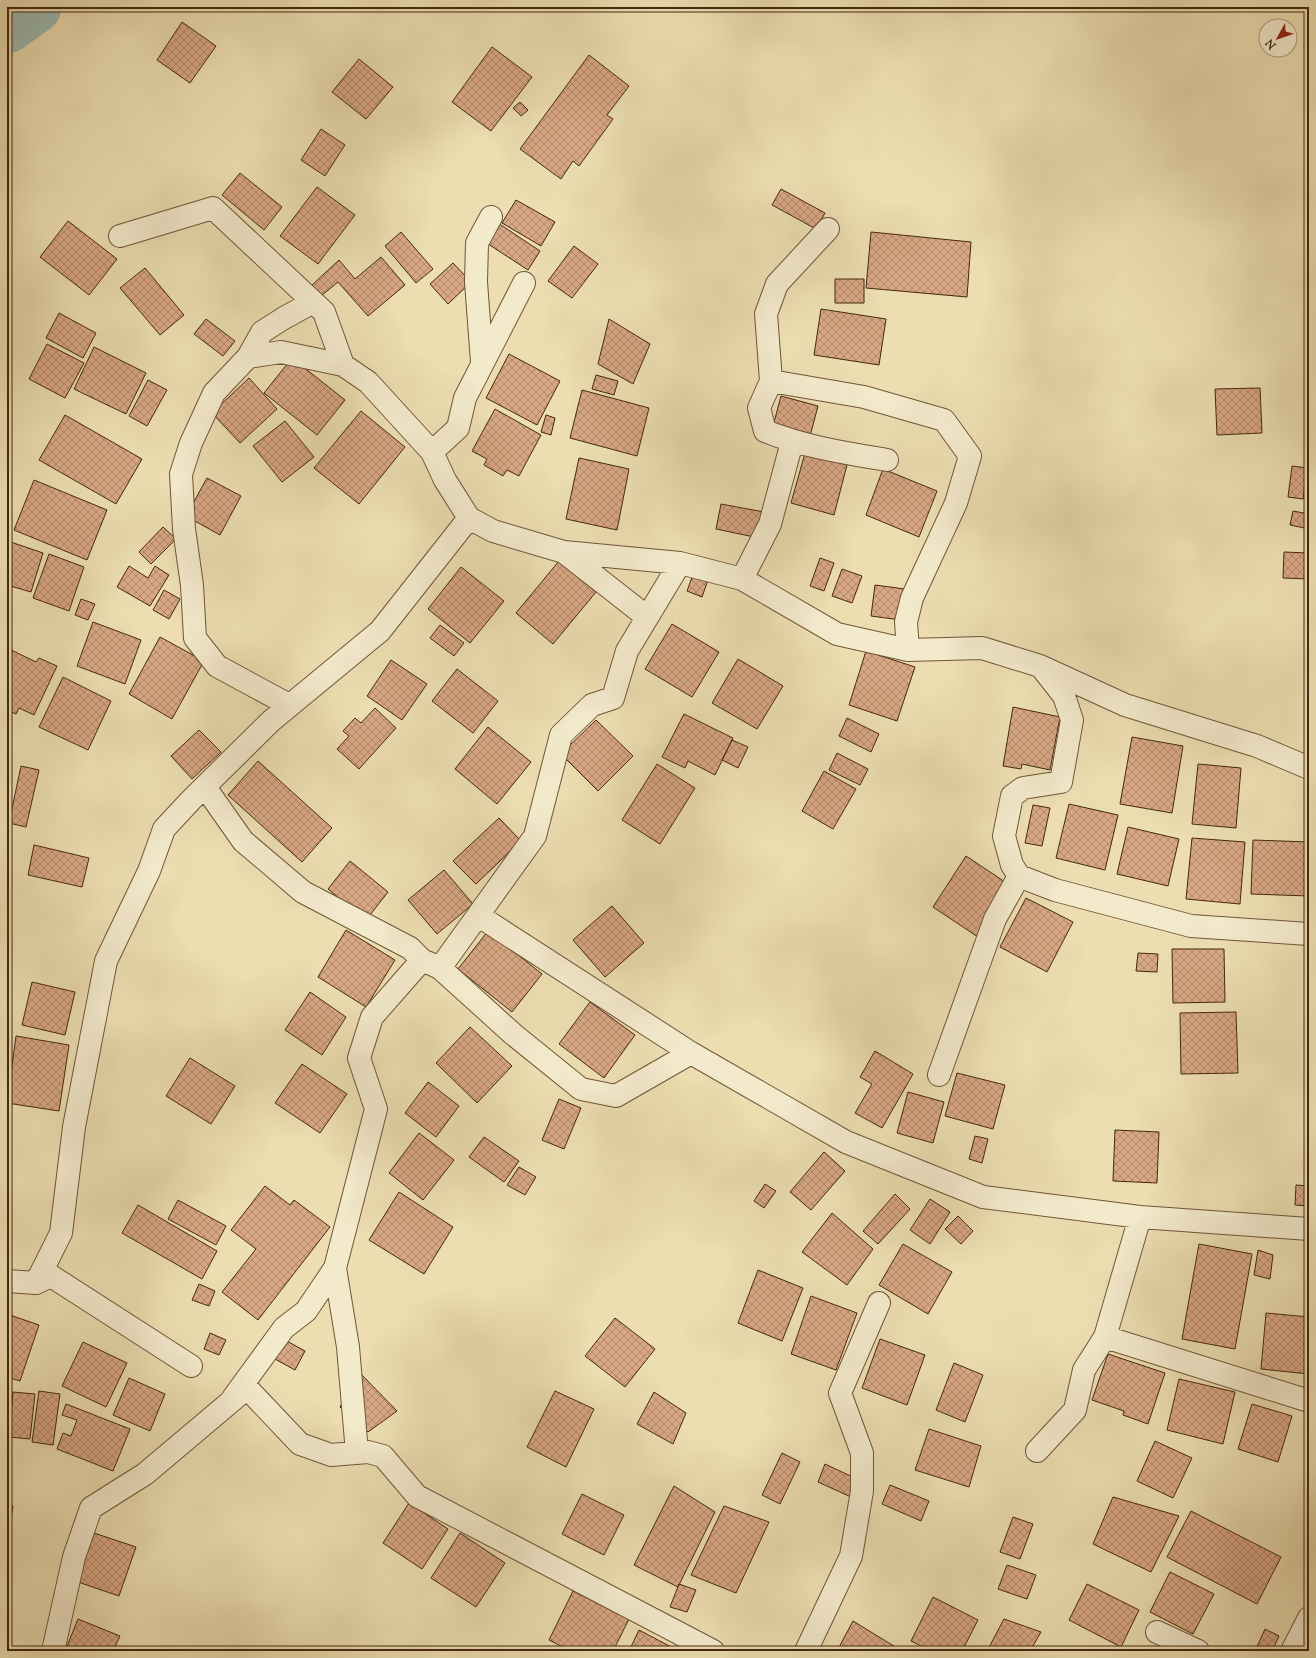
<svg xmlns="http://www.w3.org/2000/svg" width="1316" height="1658" font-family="'Sorts Mill Goudy',serif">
  <defs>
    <pattern id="building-cross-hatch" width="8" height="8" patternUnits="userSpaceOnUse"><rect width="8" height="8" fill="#d8a784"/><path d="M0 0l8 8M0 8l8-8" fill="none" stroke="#b1886b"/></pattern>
  </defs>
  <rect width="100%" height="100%" fill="#ecdeb1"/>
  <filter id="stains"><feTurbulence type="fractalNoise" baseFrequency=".005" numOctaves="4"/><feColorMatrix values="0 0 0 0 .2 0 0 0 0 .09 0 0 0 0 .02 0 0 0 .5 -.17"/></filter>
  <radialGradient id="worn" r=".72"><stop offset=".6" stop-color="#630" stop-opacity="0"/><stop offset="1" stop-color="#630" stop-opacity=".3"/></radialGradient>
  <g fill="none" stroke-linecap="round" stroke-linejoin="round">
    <path stroke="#9bbbb4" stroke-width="53" d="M7 27 35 7"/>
  </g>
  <path fill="url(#building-cross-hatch)" stroke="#452710" d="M182 22 216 46 190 83 157 60Z
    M492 47 532 77 491 131 452 102Z
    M589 55 629 86 607 115 613 119 579 166 573 161 561 179 520 149Z
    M359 59 393 87 366 119 332 92Z
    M520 102 528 110 521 116 513 108Z
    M321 129 345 145 325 176 301 160Z
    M240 173 282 207 264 230 222 195Z
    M317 187 355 215 318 264 280 236Z
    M781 189 825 213 816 229 772 205Z
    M516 200 555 222 541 246 502 223Z
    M68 221 117 259 89 295 40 257Z
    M498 223 540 251 528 270 485 242Z
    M401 232 433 269 416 283 385 246Z
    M871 232 971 242 967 297 866 288Z
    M574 246 598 264 572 298 548 281Z
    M381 257 405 285 368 316 338 282 321 296 312 285 339 260 355 279Z
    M453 263 471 282 448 304 430 284Z
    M145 268 184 315 160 335 120 288Z
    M835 279H864V303H835Z
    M821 309 886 319 879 365 814 355Z
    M59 313 96 333 83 358 46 338Z
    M206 319 235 341 223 356 194 334Z
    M609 319 650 344 633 384 598 364Z
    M47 344 84 363 65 398 29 379Z
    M94 347 146 373 126 414 74 389Z
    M509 354 560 381 537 425 486 398Z
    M292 358 345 400 317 435 264 393Z
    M596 375 618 381 614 395 592 389Z
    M249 378 277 409 240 443 212 413Z
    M148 380 167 390 147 426 129 416Z
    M1260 388 1262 433 1217 435 1215 389Z
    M582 390 649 408 637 456 570 438Z
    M781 396 818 406 809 440 772 430Z
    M495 409 541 435 519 476 507 470 503 476 484 465 487 459 472 451Z
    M361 411 405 447 359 504 314 468Z
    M65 415 142 459 116 504 39 460Z
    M546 415 555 418 551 435 541 432Z
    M285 421 314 457 282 482 253 446Z
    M805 453 847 465 834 515 791 503Z
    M579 458 629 469 617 530 566 519Z
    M1292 466 1307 468 1303 499 1288 497Z
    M883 469 937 491 919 537 866 515Z
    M207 478 241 496 220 535 186 516Z
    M34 480 107 510 87 560 14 530Z
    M721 504 764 512 759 538 716 529Z
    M1293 511 1309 514V529L1290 525Z
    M163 527 176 539 151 564 139 552Z
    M8 541 43 553 31 592 7 585Z
    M1284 552 1309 553V579L1283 578Z
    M49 554 84 567 69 611 33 598Z
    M820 558 834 563 824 591 810 586Z
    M559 561 596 592 553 644 516 613Z
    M129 566 148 578 155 566 169 575 150 606 117 587Z
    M461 567 504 601 470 643 428 609Z
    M842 569 862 576 852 603 832 596Z
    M694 572 709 577 702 597 687 591Z
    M875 585 905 589 901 620 871 616Z
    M164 590 180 599 169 619 153 610Z
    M81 599 95 604 88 620 75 615Z
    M93 622 141 640 125 684 77 666Z
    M672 624 719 652 692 697 645 669Z
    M440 625 464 643 454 656 430 638Z
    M160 637 204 661 172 719 129 694Z
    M7 648 36 662 39 658 57 666 34 715 19 708 16 714 7 710Z
    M866 651 915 667 897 721 849 705Z
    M738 659 783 686 757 729 712 703Z
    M391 660 427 684 402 720 367 696Z
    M457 669 498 701 473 733 432 701Z
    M63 677 111 701 88 750 39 727Z
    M1013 707 1060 717 1050 770 1022 764 1021 769 1003 766Z
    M375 708 396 728 359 769 337 749 349 736 343 731 355 718 361 723Z
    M684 714 733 738 715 775 688 761 685 768 662 757Z
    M847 718 879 734 871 752 839 736Z
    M596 720 633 756 598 791 561 754Z
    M488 727 531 762 497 804 455 769Z
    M199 730 221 752 192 779 171 756Z
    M1132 737 1183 746 1172 813 1120 804Z
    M732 740 748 747 738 768 722 760Z
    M837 753 868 769 860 785 829 770Z
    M258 761 332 828 302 862 228 795Z
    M657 764 695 788 660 844 622 820Z
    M1198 764 1241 768 1236 828 1192 824Z
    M21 766 39 770 26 827 9 823Z
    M824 771 856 789 833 829 802 811Z
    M1069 804 1118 815 1105 870 1056 858Z
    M1033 805 1050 808 1042 846 1025 843Z
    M499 818 521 841 476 884 453 861Z
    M1128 827 1179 839 1168 886 1117 874Z
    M1192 838 1245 842 1240 904 1186 899Z
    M1253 840 1309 842V896L1251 894Z
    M34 845 89 858 82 887 28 875Z
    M966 856 1011 886 978 937 933 907Z
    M350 861 388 892 366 920 328 889Z
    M444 870 473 904 437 934 408 900Z
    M1026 898 1073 922 1047 972 1000 947Z
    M612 906 644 943 605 977 573 940Z
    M346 930 395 960 366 1007 318 977Z
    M488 931 542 974 512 1012 458 969Z
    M1172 949H1224L1225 1002 1173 1003Z
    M1138 953 1158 954 1157 972 1136 971Z
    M32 982 75 992 65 1035 22 1025Z
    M310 992 346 1017 322 1055 285 1030Z
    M590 1002 635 1035 604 1078 559 1044Z
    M1236 1012 1238 1073 1181 1074 1180 1013Z
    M470 1027 512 1066 477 1103 436 1063Z
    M16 1036 69 1045 59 1111 7 1103Z
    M875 1051 913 1074 882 1128 855 1113 872 1084 860 1077Z
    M190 1058 235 1086 211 1124 166 1096Z
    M302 1064 347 1094 320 1133 275 1103Z
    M957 1073 1005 1085 993 1129 945 1116Z
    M428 1082 459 1106 436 1137 405 1113Z
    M908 1092 944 1102 933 1143 897 1133Z
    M559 1099 581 1108 564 1149 542 1140Z
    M1115 1130 1159 1132 1157 1183 1113 1181Z
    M419 1133 454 1160 423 1200 389 1173Z
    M975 1136 988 1139 982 1163 969 1159Z
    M484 1137 519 1161 504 1182 469 1157Z
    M824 1152 845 1171 811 1210 790 1192Z
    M519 1167 536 1177 525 1195 507 1185Z
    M765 1184 776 1191 764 1208 754 1201Z
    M1296 1185 1309 1186V1206L1295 1205Z
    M265 1186 290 1205 294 1200 330 1227 258 1320 222 1292 256 1249 231 1230Z
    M399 1192 453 1227 424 1274 369 1240Z
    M895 1194 910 1209 878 1244 863 1231Z
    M930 1199 950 1212 930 1244 910 1230Z
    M178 1200 226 1226 216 1245 168 1219Z
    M138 1205 217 1251 202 1279 122 1233Z
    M832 1213 873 1249 847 1285 802 1252Z
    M958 1216 973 1231 961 1244 945 1229Z
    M903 1244 952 1272 928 1314 879 1285Z
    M1199 1244 1252 1254 1235 1349 1182 1339Z
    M1258 1250 1273 1255 1270 1279 1254 1275Z
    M758 1270 803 1288 782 1341 738 1323Z
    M199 1284 215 1291 209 1306 192 1300Z
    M811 1296 857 1313 836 1370 791 1354Z
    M1266 1313 1309 1317V1374L1261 1369Z
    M7 1314 39 1325 20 1381 7 1377Z
    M615 1318 655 1349 625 1387 585 1356Z
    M210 1333 226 1340 219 1355 204 1349Z
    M880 1339 925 1355 907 1405 862 1388Z
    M285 1340 305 1351 295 1370 275 1359Z
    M83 1342 127 1363 106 1407 62 1386Z
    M1108 1354 1165 1373 1148 1424 1123 1415 1124 1411 1092 1400Z
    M954 1363 983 1375 965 1422 936 1410Z
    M359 1372 397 1411 368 1432 340 1407Z
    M129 1378 165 1394 150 1431 113 1415Z
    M1179 1379 1235 1392 1223 1444 1167 1430Z
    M39 1391 60 1394 53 1445 32 1442Z
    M555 1391 594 1409 566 1467 527 1447Z
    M13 1392 35 1394 30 1439 9 1437Z
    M654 1392 686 1413 673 1444 637 1424Z
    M66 1404 130 1429 113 1471 57 1449 63 1433 71 1436 77 1420 62 1415Z
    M1252 1404 1292 1416 1278 1462 1238 1449Z
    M929 1429 981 1446 969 1487 915 1470Z
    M1155 1441 1192 1458 1173 1498 1137 1481Z
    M782 1453 800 1462 780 1504 762 1495Z
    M825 1464 859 1480 851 1497 818 1482Z
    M890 1485 929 1501 921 1521 882 1504Z
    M674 1486 715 1512 678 1587 634 1565Z
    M582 1494 624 1515 604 1555 562 1534Z
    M1113 1497 1179 1516 1151 1572 1093 1544Z
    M409 1503 448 1529 422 1569 383 1543Z
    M7 1505 13 1506 7 1544Z
    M724 1506 769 1522 736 1593 691 1575Z
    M1191 1511 1281 1557 1257 1604 1167 1557Z
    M1013 1517 1033 1524 1020 1559 1000 1552Z
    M91 1532 136 1547 119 1596 75 1581Z
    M460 1533 505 1563 476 1607 431 1578Z
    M1007 1565 1036 1575 1027 1599 998 1589Z
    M1170 1572 1214 1594 1193 1634 1150 1612Z
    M679 1584 696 1590 687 1612 670 1607Z
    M1087 1584 1139 1610 1121 1647 1069 1620Z
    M573 1591 629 1619 613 1651H571L549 1640Z
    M933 1597 978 1620 962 1651H931L911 1641Z
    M78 1619 120 1636 113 1651H65Z
    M1004 1619 1041 1632 1030 1651H987Z
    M853 1621 902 1651H837Z
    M1265 1629 1279 1636 1272 1651H1255Z
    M639 1630 677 1650 676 1651H629Z"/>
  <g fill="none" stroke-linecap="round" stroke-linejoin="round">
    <defs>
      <path id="minor" d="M828 229 777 284 766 314 771 381 759 408 765 431C805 447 845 453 887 460
        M120 236 213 208 324 312 343 365
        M524 283 465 398 458 428 432 452 445 480 469 518 493 531 564 552 680 563 742 579 837 634 908 650 982 648 1040 666 1125 705 1257 746 1309 768
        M248 357 262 332 284 318 313 302
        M482 362 476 282 477 243 491 217
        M771 381 864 397 944 420 970 456 956 503 912 598 906 622 908 650
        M564 552 647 617
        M742 579 770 524 792 442
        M289 705 217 666 195 638 192 585 184 529 181 474 191 443 214 393 248 357 281 352 343 365 368 382 432 452
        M205 787 243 841 303 892 410 948 422 960 440 968 513 1034 581 1089 616 1096 691 1053
        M1019 876 1055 890 1191 926 1309 934
        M479 916 691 1053 846 1142 983 1197 1140 1217 1309 1229
        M440 968 535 836 561 735 592 705 613 698 627 651 680 563
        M939 1075 995 919 1019 876 1012 865 1004 836 1012 796 1023 788 1061 782 1072 720 1064 696 1042 668
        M1140 1217 1105 1337 1309 1401
        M335 1268 348 1347 357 1453
        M7 1281 36 1283 61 1233 74 1127 106 961 149 871 164 829 191 800 271 721 380 631 469 518
        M36 1283 51 1276 191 1366
        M233 1398 284 1328 306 1311 335 1268 376 1109 359 1058 372 1017 422 960
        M1037 1451 1075 1410 1084 1370 1105 1337
        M1157 1632 1198 1651
        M53 1651 74 1557 91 1508 145 1474 247 1388 300 1444 331 1455 368 1452 383 1456 417 1496 713 1651
        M806 1651 851 1556 862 1491V1453L840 1393 879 1303
        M1292 1651 1309 1618"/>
    </defs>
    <use href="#minor" stroke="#6f5538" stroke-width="24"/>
    <use href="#minor" stroke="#f3eacc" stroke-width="22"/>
  </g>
  <rect width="1316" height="1658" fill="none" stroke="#ecdeb1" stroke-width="24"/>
  <rect x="8" y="8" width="1300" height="1642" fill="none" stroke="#452710" stroke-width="2"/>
  <rect x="12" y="12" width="1292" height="1634" fill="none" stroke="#452710"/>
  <g transform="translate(1278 38) rotate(230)"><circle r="19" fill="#f3eacc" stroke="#ad9c81"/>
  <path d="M0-3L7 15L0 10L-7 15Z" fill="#8f2418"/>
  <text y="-6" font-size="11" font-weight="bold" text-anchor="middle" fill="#452710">N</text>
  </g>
  <rect width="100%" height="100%" filter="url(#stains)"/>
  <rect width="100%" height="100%" fill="url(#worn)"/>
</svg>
